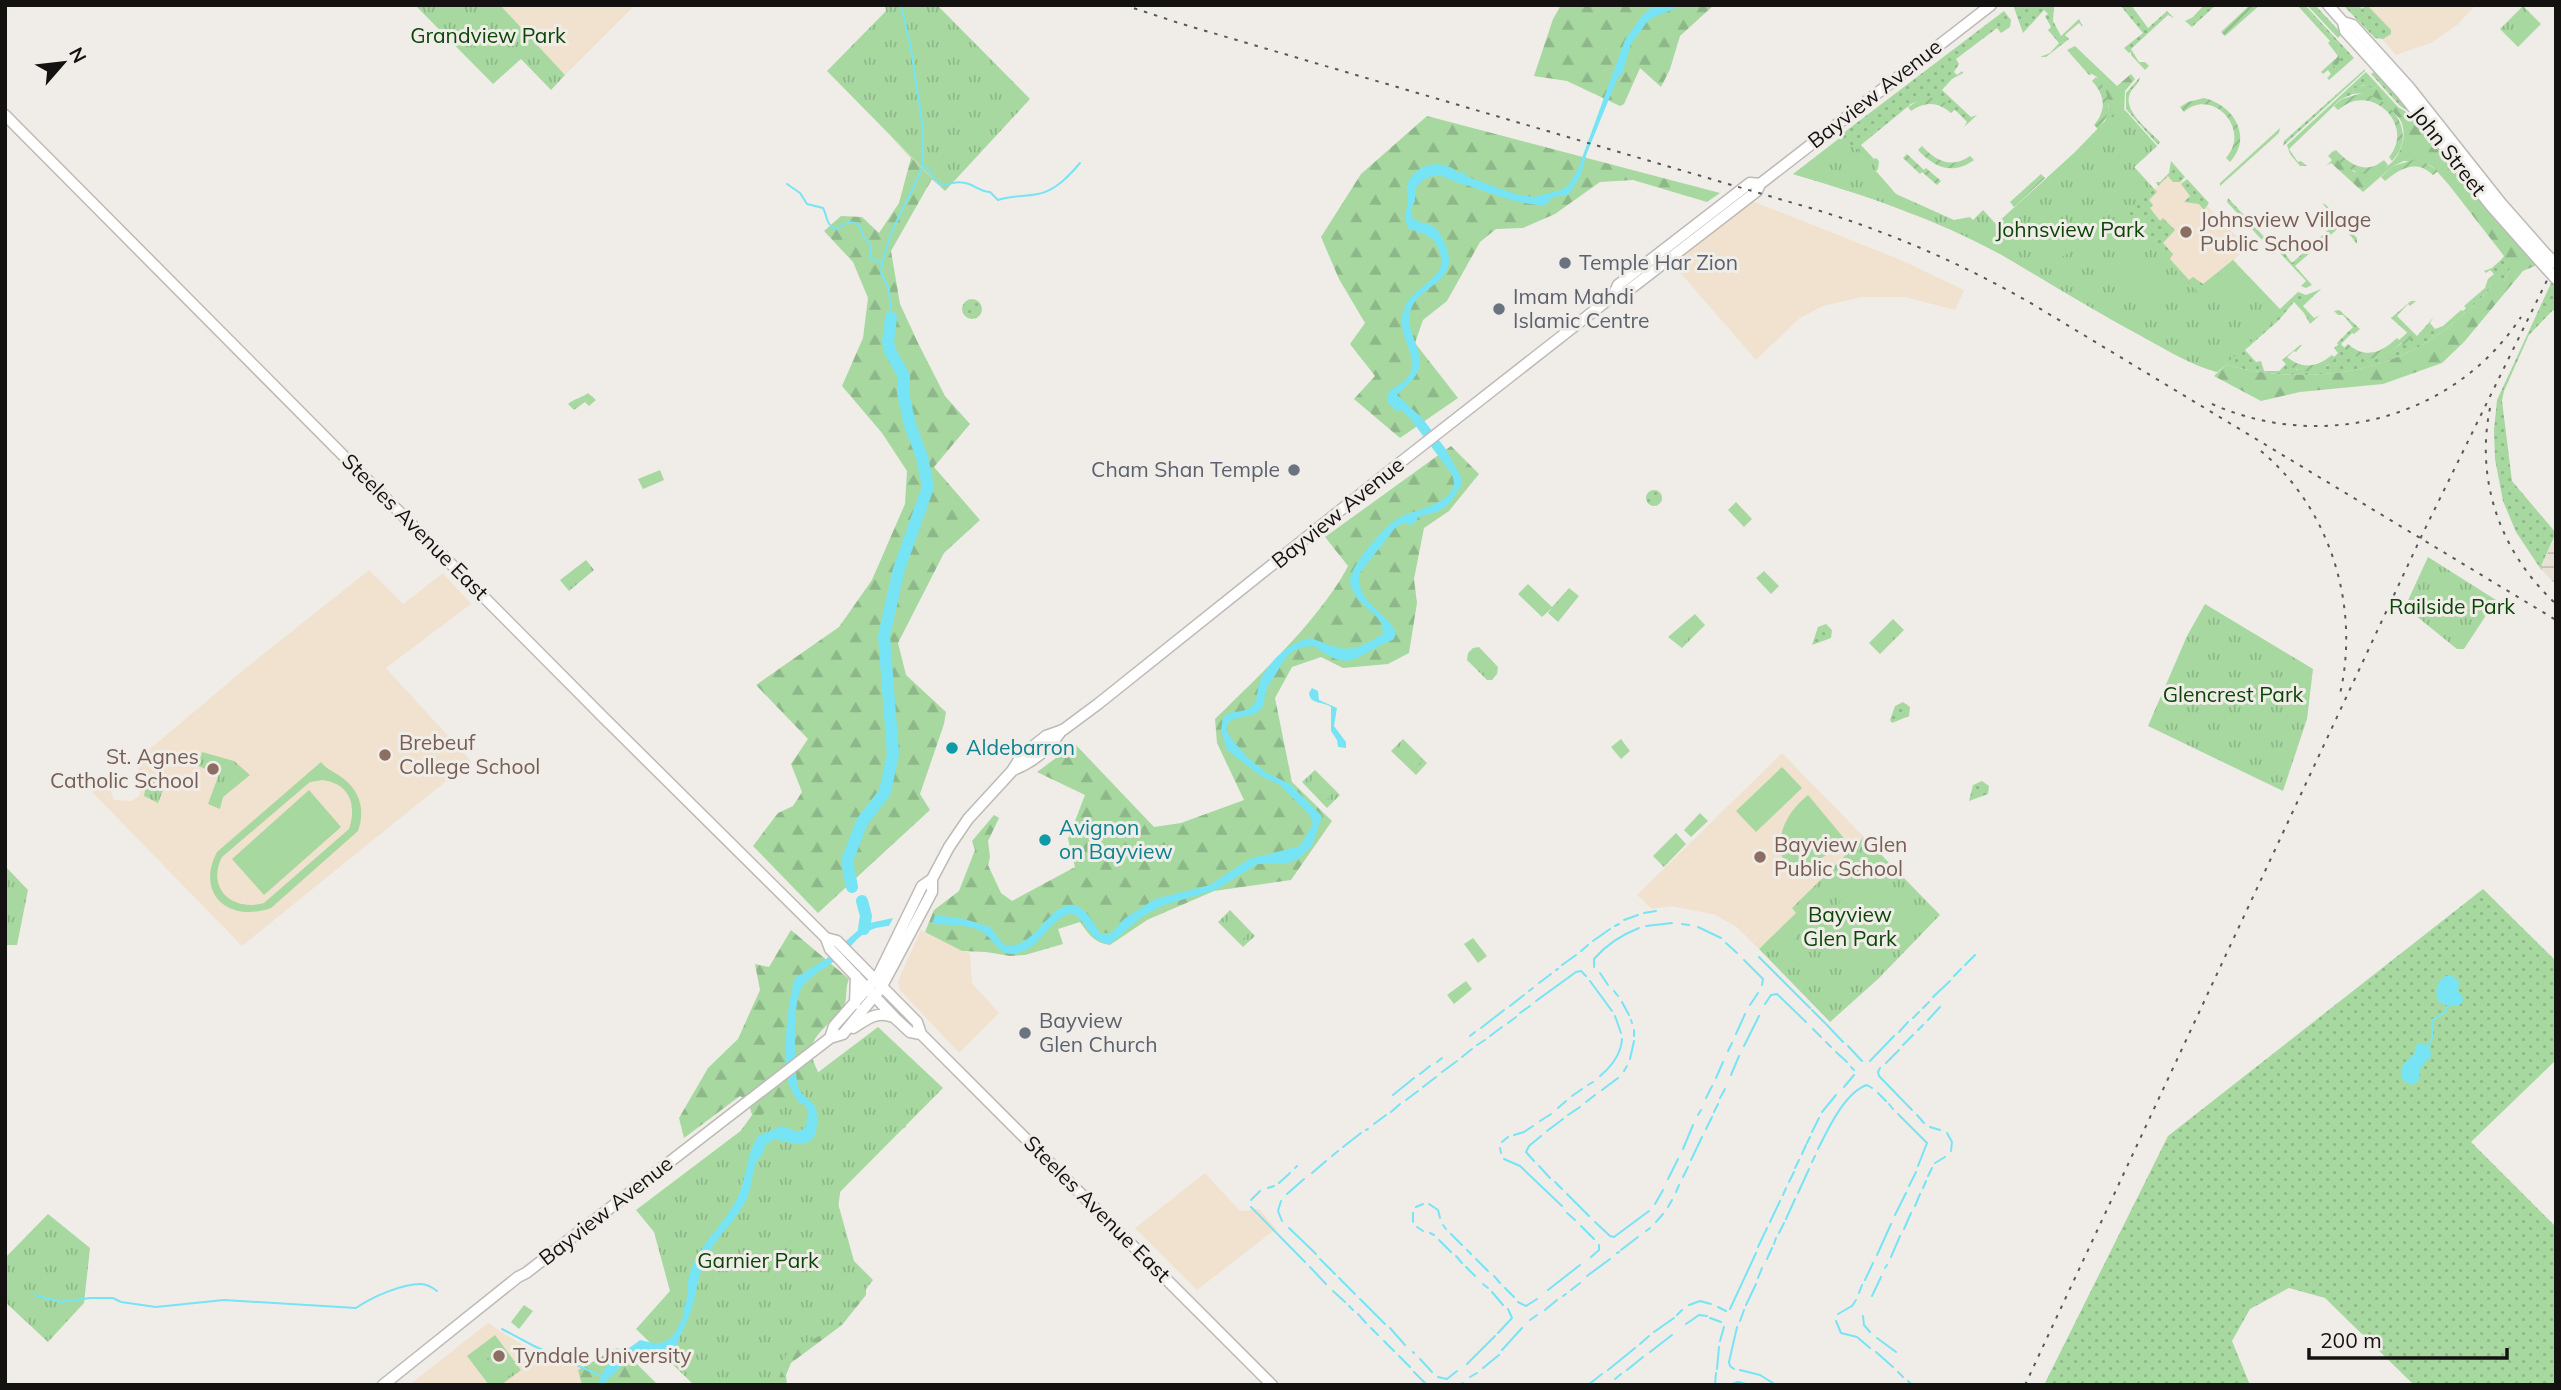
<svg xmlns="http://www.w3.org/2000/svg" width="2561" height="1390" font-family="Mulish,sans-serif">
  <defs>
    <pattern id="industrial-grid" width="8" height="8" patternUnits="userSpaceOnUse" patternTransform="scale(1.75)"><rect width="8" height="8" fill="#e7e0d5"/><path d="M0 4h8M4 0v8" fill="none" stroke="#c5bfb6"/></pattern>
    <pattern id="grass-dots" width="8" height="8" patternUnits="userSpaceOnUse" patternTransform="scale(1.75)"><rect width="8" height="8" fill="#a6d8a0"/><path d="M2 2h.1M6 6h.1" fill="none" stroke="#8eb889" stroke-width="1.8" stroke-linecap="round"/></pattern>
    <pattern id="forest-firs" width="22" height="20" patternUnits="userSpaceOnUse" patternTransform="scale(1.75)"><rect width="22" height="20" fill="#a6d8a0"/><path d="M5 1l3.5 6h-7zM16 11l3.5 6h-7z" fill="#8eb889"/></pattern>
    <pattern id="park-tufts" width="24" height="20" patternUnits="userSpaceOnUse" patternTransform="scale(1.75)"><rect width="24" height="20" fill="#a6d8a0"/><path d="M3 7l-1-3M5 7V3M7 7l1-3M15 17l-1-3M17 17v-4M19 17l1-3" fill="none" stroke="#8eb889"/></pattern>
    <pattern id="garden-furrows" width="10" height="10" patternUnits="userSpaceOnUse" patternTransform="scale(1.75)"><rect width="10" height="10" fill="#a6d8a0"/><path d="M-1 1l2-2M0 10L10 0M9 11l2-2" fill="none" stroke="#8eb889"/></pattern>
  </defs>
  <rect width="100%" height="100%" fill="#f0ede9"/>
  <path fill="#f0e2ce" d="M500 5H635L565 75Z
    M2351 5H2476L2457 25 2433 42 2396 55Z
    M2173 171 2247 247 2199 293 2125 217Z
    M1752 201 1901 260 1964 290 1955 310 1905 297H1862L1823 306 1800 318 1756 360 1676 268 1681 258Z
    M369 570 403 604 443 573 471 604 386 668 471 761 242 946 92 792 111 778V792L114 800 132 801 140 795 138 759 247 667Z
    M1782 753 1864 837 1792 908 1796 913 1759 949 1738 928 1716 915 1671 906 1652 909 1637 895Z
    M921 930 962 951 970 953 972 983 999 1013 959 1053 899 989 898 981Z
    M1205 1173 1240 1211 1259 1209 1276 1229 1197 1290 1135 1228Z
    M488 1323 537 1354 569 1358 600 1368 619 1348 657 1385H409Z"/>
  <path fill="url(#industrial-grid)" d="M2556 536V585L2540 568Z"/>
  <path fill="url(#grass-dots)" d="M2013 5H2054L2053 21 2061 36 2079 19 2083 27 2079 23 2065 35 2069 39 2046 57H2040L2050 53 2059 43 2048 30 2051 27 2045 16 2048 14 2044 10 2023 33Z
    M2120 5H2131L2148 28 2167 11 2174 18 2168 15 2131 49 2139 62H2145L2149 66 2145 70 2131 55V52L2129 53 2124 48 2143 33Z
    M2204 5H2216L2192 27 2185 21 2193 17Z
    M2303 5H2305L2354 58 2329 80 2327 78 2331 74 2328 70 2323 74 2321 72 2335 59H2340L2337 50 2340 46Z
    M2307 5H2315L2342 34 2338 38Z
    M2343 5H2358L2362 9 2367 5 2391 30V34L2383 39 2375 38Z
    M2004 11 2011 20 2010 27 2001 33 1997 28 1956 59 1959 64 1954 72 1957 75 1962 71 1963 73 1952 79 1942 90 1971 117 1977 115 1964 127 1967 122C1951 104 1935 92 1911 104L1861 145 1874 159 1876 158 1879 161 1878 169 1866 182 1838 137Z
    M2365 69V71L2283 146 2284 141Z
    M2366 72 2378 85 2373 89 2364 85 2354 89 2353 94 2341 99 2289 149 2298 162 2301 161 2307 166H2300L2290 154 2287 145Z
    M2374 72 2410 112 2400 106 2371 74Z
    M2140 77C2139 85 2131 88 2129 96 2125 113 2150 131 2160 142L2158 145 2126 109V93Z
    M2280 128 2279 133 2220 186V183Z
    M2151 140 2157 146 2134 167 2157 192 2149 200 2153 205 2150 208 2160 221 2163 218 2175 230 2163 243 2173 254 2170 259 2189 280 2193 277 2203 284 2233 260 2280 309 2298 292 2306 295 2321 289 2303 306 2314 318 2320 315 2310 324 2304 313 2294 302 2279 320 2245 350 2256 362 2261 361 2264 371H2279L2286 364 2282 360 2300 345H2302L2296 352 2294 351 2284 360 2297 370 2327 366 2335 359 2334 357 2338 353 2334 348 2338 345 2337 343 2353 327 2343 315H2338L2334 311 2339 310 2360 329 2354 334 2352 333 2341 344C2347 351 2352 353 2360 356 2382 364 2394 346 2412 337L2391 318 2411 301H2416L2410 306 2408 304 2397 316 2417 336 2433 318 2430 323 2435 329 2443 326 2461 310 2463 311 2466 308 2464 306 2485 288 2488 279 2494 274 2490 270 2486 273 2484 271 2492 268 2504 257 2510 269 2504 282 2491 283 2489 290C2471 308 2453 325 2432 339 2371 378 2294 383 2226 365L2217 372C2191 365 2169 351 2145 338 2096 312 2050 283 2002 255 1936 219 1865 195 1793 174L1849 173 1977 237 2107 194Z
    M2171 161 2185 177 2180 182H2173L2168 176 2158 186 2156 182H2160L2169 173Z
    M2187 179 2209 203 2204 210 2199 204 2184 202 2190 196 2181 184Z
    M2228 198 2268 241 2261 239 2227 202Z
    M2322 203 2326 205 2357 238V244L2342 225 2295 266 2312 285 2306 288 2301 286 2306 281 2277 250 2273 254 2271 251 2277 243 2292 263 2338 221Z
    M2552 281 2556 285V312L2553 310 2529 335 2504 391 2502 401 2512 481 2556 533 2540 568 2516 532 2503 501 2495 459 2494 430 2497 400Z
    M962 309a10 10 0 1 1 20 0a10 10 0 1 1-20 0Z
    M1646 498a8 8 0 1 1 16 0a8 8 0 1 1-16 0Z
    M1826 624 1832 630 1831 638 1812 645 1818 627Z
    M1903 702 1910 707 1909 716 1892 723 1890 720 1895 706Z
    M1982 781 1989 786 1988 794 1969 801 1973 785Z
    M2483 889 2556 961V1060L2471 1142 2556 1227V1385H2414L2325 1298 2289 1288 2250 1309 2232 1341 2250 1385H2044L2168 1136Z"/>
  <path fill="url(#forest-firs)" d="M1561 5H1714L1680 36 1670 69 1661 87 1640 68 1624 104 1620 106 1567 81 1534 76 1553 19Z
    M2297 5H2303L2340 46 2337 50 2340 59 2336 69 2332 64 2338 56 2328 43 2330 41Z
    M2075 46 2117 86 2131 74 2135 79 2125 91 2124 117 2110 133 2105 121 2109 106 2097 77 2092 74 2089 75 2067 50Z
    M2366 85 2373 89 2378 85 2398 107 2408 113 2495 220 2537 265 2523 271 2464 342 2442 363 2383 384 2300 392 2261 401 2214 376 2226 365C2294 383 2371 378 2432 339 2453 325 2471 308 2489 290L2491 283 2496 280 2504 282 2510 269 2502 259 2504 256 2449 185 2433 167 2426 163 2404 161 2393 166 2363 192 2331 163 2326 166 2332 160 2328 156 2334 150 2333 154 2354 172C2363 171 2373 171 2381 169 2400 163 2410 134 2399 118 2391 108 2373 100 2362 93L2353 94 2354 88Z
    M1427 116 1720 193 1707 202 1633 180 1600 182 1555 214 1523 228 1496 229 1480 242 1447 301 1423 320 1415 343 1458 398 1400 438 1354 399 1375 376 1350 344 1365 323 1339 279 1321 237 1361 174Z
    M891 137 945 191 932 179 891 251 900 304 919 345 945 396 970 424 934 467 980 520 944 553 898 643 906 675 946 712 944 724 920 794 930 810 818 913 753 846 778 813 793 806 802 792 791 764 808 739 756 685 839 627 872 580 905 504 907 471 882 433 842 386 863 338 868 298 853 262 824 231 841 216 862 217 879 233 899 203 911 158Z
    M1451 446 1479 474 1449 511 1424 528 1414 579 1417 603 1409 653 1388 664 1343 668 1321 657 1292 667 1275 698 1292 782 1332 821 1291 880 1214 891 1147 920 1110 945C1095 943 1089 935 1080 922L1058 929 1063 944 1025 955 1010 956 986 952 962 951 925 932 934 910 959 891 975 850 972 841 994 815 999 818 988 841 990 857 988 865 1001 893 1012 901 1075 867 1068 839 1085 795 1037 772 1075 744 1154 827 1181 823 1244 800 1217 743 1215 719C1257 678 1322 617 1348 566L1325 537Z
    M791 930 849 979C844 990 849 999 842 1010 838 1016 831 1020 826 1026 805 1046 810 1055 821 1078L906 1117V1127L849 1155 841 1187 835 1228 866 1285V1295L842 1325 791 1363 786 1375 787 1385H747L676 1295 711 1158 740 1132 752 1115 748 1101 740 1096 684 1138 679 1118 708 1068 738 1039 760 990 755 964 769 967Z
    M617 1348 629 1356 658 1385H582L578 1370Z"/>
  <path fill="url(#park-tufts)" d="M415 5H500L565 75 551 90 521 59 493 84Z
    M885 5H937L1030 99 945 191 827 71 886 11Z
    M2523 6 2541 24 2518 47 2500 29Z
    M2120 109 2126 111 2157 146 2134 167 2154 189 2125 217 2198 293 2233 260 2281 315 2217 372C2191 365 2169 351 2145 338 2096 312 2050 283 2002 255 1936 219 1865 195 1793 174L1841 137 1876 164V171L1896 194 1954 220 1970 217 1973 220 1983 210 1996 224 2075 152 2105 121Z
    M588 393 596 400 589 406 585 402 574 410 568 404C575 398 582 398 588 393Z
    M2428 557 2496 600 2464 649H2457L2405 607Z
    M586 560 594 570 569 591 560 580Z
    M1528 584 1552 607 1569 588 1579 596 1558 622 1548 613 1552 608 1542 617 1518 594Z
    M2205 604 2313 669 2307 719 2283 791 2148 726 2187 636Z
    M1695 614 1705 625 1682 648 1668 637Z
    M1893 619 1904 630 1880 654 1869 643Z
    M1479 647 1498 667 1497 674 1492 680H1487L1467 660 1468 653 1473 648Z
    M1403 739 1427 763 1416 775 1391 751Z
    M202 752 234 761 250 775 223 797 220 809 208 804 219 774 198 766Z
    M1315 770 1340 795 1327 808 1302 782Z
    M147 779 165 785 158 803 144 796Z
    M1676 833 1686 844 1664 867 1653 856Z
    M1864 837 1940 915 1878 979 1830 1022 1759 949 1796 913 1792 908Z
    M5 866 28 890 17 945H5Z
    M1230 910 1255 936 1243 947 1218 922Z
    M878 1027 943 1088 836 1196 854 1261 873 1280 838 1325 786 1355 777 1385H694L636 1329 670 1291 654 1232 636 1210Z
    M48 1214 90 1248 84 1303 48 1342 5 1302V1258Z
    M495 1335 521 1370 501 1385H489L467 1356Z"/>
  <path fill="url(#garden-furrows)" d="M2250 5H2260L2225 36 2221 32Z
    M2096 77C2111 93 2114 112 2098 129L2094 125C2107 110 2105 95 2092 81Z
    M2362 93C2393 99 2418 134 2392 161L2389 157C2416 125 2371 80 2338 110L2334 106 2342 99Z
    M1932 98 1941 100 1955 109 1951 113C1938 102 1925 101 1911 111L1908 107 1921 99Z
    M2204 98C2234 105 2253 137 2230 162L2226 158C2252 129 2212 87 2184 112L2180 107 2188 102Z
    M1922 146C1936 161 1951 169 1970 156L1974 160C1952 176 1934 167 1918 150Z
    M2336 150C2350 165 2366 175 2384 160L2388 165C2369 183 2347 171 2332 154Z
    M1907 154 1924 170 1926 168 1941 181 1937 185 1922 172 1920 174 1903 158Z
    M2413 160 2426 163 2438 171 2433 175C2417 159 2400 168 2385 181L2381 177 2393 166Z
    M2041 174 2045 178 2014 207 2010 202Z
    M2408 332 2412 337 2403 345 2401 343C2384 359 2363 366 2344 348L2348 344C2366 360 2382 352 2397 338L2399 340Z
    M2332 355 2336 359C2320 373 2299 377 2283 360L2287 357C2303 370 2317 367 2332 355Z"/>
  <path fill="#a6d8a0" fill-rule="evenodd" d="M2125 171 2143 192 2132 201 2114 181Z
    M2056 230 2062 239 2042 252 2036 243Z
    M2064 242 2070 252 2050 264 2044 255Z
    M2132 243 2177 289 2155 312 2108 265Z
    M2229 276H2232L2244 289 2230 302 2217 288Z
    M660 470 664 480 643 489 638 479Z
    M1736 502 1752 519 1744 527 1728 510Z
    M583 564 590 572 571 587 565 579Z
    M1764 571 1779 586 1771 594 1756 578Z
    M1530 588 1547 604 1540 612 1523 596Z
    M1567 592 1575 599 1560 617 1552 610Z
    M1693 619 1700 627 1683 643 1676 635Z
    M1891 623 1899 631 1883 648 1875 640Z
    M1479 650 1496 667 1487 676 1470 659Z
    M1621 739 1630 751 1621 759 1611 747Z
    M1405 745 1422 761 1414 769 1397 752Z
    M321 762C328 771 336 772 344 779 361 793 365 811 358 831L271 908C229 923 195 894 217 852ZM323 780C350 784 357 805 349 829L264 903C233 912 206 889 222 857L310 782Z
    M1782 767 1802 788 1756 832 1736 811Z
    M1316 776 1333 793 1326 801 1309 783Z
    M309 790 341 827 264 895 232 859Z
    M1808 795 1843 837 1844 843 1792 878C1771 847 1780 818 1808 795Z
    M1700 813 1708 821 1691 837 1684 830Z
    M1674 838 1682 846 1666 863 1658 855Z
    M1865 861 1913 915V920L1858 971C1826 933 1832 896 1865 861Z
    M1232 917 1249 933 1241 941 1224 924Z
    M1791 928 1798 936 1781 952 1774 945Z
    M1473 938 1487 956 1478 963 1464 944Z
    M1800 938 1808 946 1791 962 1783 955Z
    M1466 981 1472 989 1454 1004 1447 995Z
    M524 1305 533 1311 519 1329 511 1322Z
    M493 1341 499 1350 480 1364 474 1355Z
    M501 1352 507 1361 488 1375 482 1366Z
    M509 1362 515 1371 496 1385 490 1377Z"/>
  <path fill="#77e4f5" d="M1660 5H1683L1652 18 1647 22 1631 44 1622 74 1618 77 1587 153 1580 177 1568 195 1553 197 1545 205C1514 205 1488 191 1459 183 1451 181 1447 176 1438 176 1428 175 1421 181 1415 189V201L1411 209 1413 219C1419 223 1426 223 1433 226 1440 231 1444 241 1447 249 1458 283 1420 285 1411 309 1403 332 1426 349 1418 371 1413 383 1404 386 1397 395L1423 419 1445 448 1462 479 1461 486 1450 503 1439 511 1418 517 1416 522 1410 525 1403 523 1395 528 1360 573C1354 597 1381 611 1394 628L1396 634 1393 640C1356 653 1354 676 1314 646 1291 647 1287 655 1277 672 1272 680 1269 683 1266 691 1264 698 1265 707 1259 711 1248 720 1232 713 1226 727L1229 736 1246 756 1265 772 1290 784 1322 816 1312 846 1298 859 1288 863 1258 864 1215 890 1164 905 1143 916 1110 944C1090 943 1088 922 1072 913 1051 918 1045 940 1026 950 999 963 998 941 981 931 967 924 947 925 932 924L935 915 964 919 990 927 1004 945C1037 952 1051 894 1079 907 1088 911 1095 926 1100 933H1111L1124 919 1155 899 1210 885 1249 859 1300 846 1313 824 1309 814 1280 785 1261 776 1227 750 1221 730 1223 718 1227 714C1235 711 1248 712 1253 705 1258 699 1257 691 1259 684 1267 663 1289 641 1311 638 1347 652 1349 654 1383 634 1382 631 1383 628 1382 625 1376 610 1353 603 1350 582 1348 567 1388 522 1402 516 1418 509 1466 501 1451 473L1409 417 1401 410 1396 411 1387 401 1389 391C1440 366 1389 342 1405 307 1413 288 1438 282 1442 262 1438 239 1430 235 1409 229 1403 218 1406 214 1408 202 1408 197 1406 192 1407 186 1413 164 1441 157 1459 173L1463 172 1468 177 1515 194 1534 197 1561 190 1569 185 1578 169 1625 40 1642 16 1650 9Z
    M1312 688 1318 691 1319 700 1337 708 1334 726 1346 742V748L1338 747 1337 740 1331 731V707C1323 701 1310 705 1309 693Z
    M893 918 889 926C862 928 859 939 841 956 829 967 807 976 800 991 793 1007 794 1071 798 1087 800 1094 811 1101 816 1107 821 1145 809 1149 775 1139L765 1145C765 1154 760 1156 756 1163 751 1177 752 1191 744 1204 735 1221 719 1235 709 1252 698 1271 698 1288 692 1308 687 1324 679 1336 674 1352L664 1356 653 1349 648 1350 625 1363 605 1382 606 1385H599C601 1362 624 1353 640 1340 655 1344 667 1346 676 1331 679 1326 679 1322 684 1317 681 1309 686 1305 687 1296 688 1291 687 1285 688 1280 695 1248 721 1229 736 1201 746 1182 746 1158 756 1139L760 1135 782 1126 798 1132 806 1127 808 1111 804 1104H800C796 1098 791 1091 789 1084 782 1057 787 1005 795 978L826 959 865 924Z
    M2446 976H2452L2459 982 2458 991 2464 999 2460 1005 2448 1006 2438 1001C2435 991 2436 981 2446 976Z
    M2422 1043 2430 1047 2431 1056 2421 1067 2418 1082 2410 1085 2402 1079C2400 1065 2405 1062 2414 1055L2416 1045Z"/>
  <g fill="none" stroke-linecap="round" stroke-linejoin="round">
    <path stroke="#77e4f5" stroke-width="2" d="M924 167C933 170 933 180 941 185 951 184 958 180 969 184 977 187 982 192 990 192L998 200C1014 195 1023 197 1038 194 1055 191 1069 176 1080 163
      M787 184 800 193 807 204 823 208C828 217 825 226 838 229 844 223 852 220 859 225L864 238 871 245V259L882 263 881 272 889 290 891 318
      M882 263 892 231 923 167V129L911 49 901 5
      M1644 913 1656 911
      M1624 920 1638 915
      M1682 924 1689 925
      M1615 926 1619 924
      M1646 926 1672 923
      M1698 927 1721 938
      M1593 941 1610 929
      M1726 943 1737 953
      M1581 951 1588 945
      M1759 957 1810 1008
      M1744 960 1763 979 1762 985
      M1562 965 1576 955
      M1965 965 1975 955
      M1594 967V959C1607 944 1621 935 1639 928
      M1556 970 1558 969
      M1600 973 1608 985
      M1954 976 1961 969
      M1590 981 1612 1011
      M1539 983 1551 974
      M1529 991 1533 988
      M1614 991 1618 996
      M1933 997 1950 981
      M1536 1001 1576 972 1581 971 1586 976
      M1622 1002 1629 1015
      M1765 1004 1771 995 1777 994 1806 1022
      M1750 1005 1758 993
      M1510 1006 1524 995
      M1923 1008 1929 1002
      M1812 1010 1825 1023
      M1520 1013 1530 1006
      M1615 1016 1621 1033
      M1913 1018 1919 1012
      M1631 1020 1632 1023
      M1928 1020 1940 1007
      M1508 1023 1516 1017
      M1826 1024 1843 1042
      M1481 1028 1504 1010
      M1813 1029 1821 1037
      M1634 1030V1036
      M1918 1030 1923 1025
      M1899 1032 1908 1022
      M1736 1034 1745 1014
      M1470 1036 1475 1032
      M1490 1036 1502 1027
      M1826 1042 1831 1047
      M1477 1045 1485 1040
      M1903 1045 1913 1035
      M2429 1045 2432 1038V1020L2444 1013 2448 1006
      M1744 1046 1759 1016
      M1848 1046 1862 1061
      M1728 1051 1732 1043
      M1836 1052 1847 1062
      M1462 1057 1472 1049
      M1630 1059 1634 1041
      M1870 1061 1894 1036
      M1437 1062 1442 1058
      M1886 1063 1899 1050
      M1851 1067 1854 1070
      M1880 1068 1878 1072 1879 1076 1912 1110
      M1624 1071 1627 1066
      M1442 1072 1457 1061
      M1420 1074 1430 1066
      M1731 1075 1739 1056
      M1600 1076C1612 1066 1621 1055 1622 1039
      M1716 1078 1723 1062
      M1588 1085 1593 1082
      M1423 1087 1436 1077
      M1844 1087 1854 1075
      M1602 1090 1618 1078
      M1878 1093 1886 1101
      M1393 1095 1414 1078
      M1572 1096 1582 1089
      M1706 1098 1712 1086
      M1720 1098 1725 1089
      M1406 1100 1418 1091
      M1586 1102 1595 1095
      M1889 1104 1893 1109
      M1558 1108 1566 1101
      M1391 1112 1400 1104
      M1714 1112 1718 1104
      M1822 1112 1836 1095
      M1898 1114 1927 1143 1918 1166
      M1568 1115 1580 1107
      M1698 1115 1701 1110
      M1917 1115 1924 1123
      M1540 1121 1551 1114
      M1374 1124 1386 1115
      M1930 1127 1940 1130
      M1706 1129 1712 1117
      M1366 1130 1368 1129
      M1547 1131 1563 1119
      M1812 1132 1819 1118
      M1947 1133 1952 1142 1951 1151
      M1514 1135 1524 1132 1533 1126
      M1502 1142 1508 1137
      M1807 1143 1810 1137
      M1343 1147 1361 1133
      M1500 1148 1501 1153
      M1683 1149 1693 1125
      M1818 1149C1828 1129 1845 1092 1867 1085L1872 1088
      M1802 1154 1806 1145
      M1332 1156 1338 1151
      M1504 1159 1520 1166 1562 1206
      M1691 1160 1702 1137
      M1534 1161 1526 1152 1529 1146 1541 1136
      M1812 1162 1815 1156
      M1935 1163 1945 1157
      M1539 1166 1550 1178
      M1295 1168 1297 1166
      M1795 1168 1799 1160
      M1312 1173 1326 1161
      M1928 1176 1932 1168
      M1683 1177 1688 1167
      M1668 1179 1678 1159
      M1555 1182 1562 1189
      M1789 1182 1794 1172
      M1279 1183 1290 1173
      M1909 1186 1916 1172
      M1268 1188 1274 1186
      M1923 1188 1926 1181
      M1676 1192 1679 1185
      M1798 1193 1809 1169
      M1287 1194 1304 1179
      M1567 1194 1589 1216
      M1783 1195 1786 1188
      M1251 1200 1260 1191
      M1281 1201 1278 1211 1282 1221
      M1429 1204 1438 1210 1440 1218
      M1655 1204 1663 1190
      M1915 1206 1920 1194
      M1251 1207 1305 1262
      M1416 1207 1423 1204
      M1668 1207 1672 1200
      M1413 1213V1222
      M1567 1213 1575 1220
      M1895 1215 1906 1193
      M1786 1219 1795 1199
      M1595 1222 1610 1236 1614 1237 1649 1211
      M1656 1222 1663 1214
      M1770 1222 1780 1201
      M1443 1225 1446 1229
      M1581 1226 1594 1239
      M1417 1227 1423 1231
      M1289 1228 1316 1254
      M1904 1229 1911 1213
      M1646 1231 1650 1228
      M1430 1233 1434 1235
      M1779 1233 1784 1223
      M1451 1234 1462 1245
      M1439 1240 1451 1252
      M1774 1244 1776 1238
      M1758 1247 1767 1228
      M1467 1250 1471 1254
      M1621 1250 1638 1237
      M1617 1253 1619 1252
      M1877 1255 1891 1224
      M1456 1256 1462 1263
      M1591 1257 1599 1250V1245
      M1891 1257 1900 1236
      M1320 1259 1335 1274
      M1476 1259 1488 1271
      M1767 1259 1772 1248
      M1310 1267 1326 1284
      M1466 1267 1475 1276
      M1885 1268 1887 1265
      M1494 1276 1500 1283
      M1587 1276 1610 1259
      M1339 1278 1355 1294
      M1758 1278 1762 1268
      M1865 1280 1873 1263
      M1483 1284 1488 1288
      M1505 1288 1514 1297
      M1548 1290 1580 1265
      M1571 1290 1580 1283
      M1333 1291 1345 1302
      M1492 1292 1503 1305
      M1859 1293 1862 1285
      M34 1295 61 1302 90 1298H113L121 1302 156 1307 224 1300 356 1308C372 1297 401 1284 421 1284 426 1284 433 1288 437 1291
      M1563 1296 1566 1294
      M1872 1296 1881 1277
      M1360 1299 1385 1324
      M1518 1302 1526 1306 1537 1299
      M1689 1305 1700 1301 1711 1304
      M1746 1305 1756 1284
      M1349 1306 1353 1310
      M1718 1307 1726 1311
      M1730 1309 1756 1253
      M1545 1310 1557 1300
      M1358 1314 1366 1323
      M1838 1314 1852 1306 1856 1300
      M1677 1315 1682 1310
      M1863 1316 1864 1325 1870 1332
      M1710 1318 1721 1322
      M1530 1320 1537 1315
      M1740 1321 1744 1310
      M1836 1321 1841 1333 1857 1337 1870 1348
      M1686 1324 1699 1315 1707 1316
      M1371 1328 1378 1335
      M1390 1328 1405 1345
      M502 1329 534 1346 599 1375
      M1654 1332 1674 1318
      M1498 1333 1512 1318 1508 1309
      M1877 1338 1896 1352
      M1384 1341 1394 1351
      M1720 1341 1724 1327
      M1640 1344 1649 1336
      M1502 1350 1522 1328
      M1413 1352 1414 1353
      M1650 1352 1672 1335
      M1876 1352 1893 1367
      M1399 1356 1410 1367
      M1420 1359 1432 1372
      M1467 1364 1495 1336
      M1483 1368 1499 1355
      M1717 1369 1719 1347
      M1734 1369 1730 1366 1729 1362 1737 1327
      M1608 1370 1635 1348
      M1627 1370 1643 1357
      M1740 1370 1760 1375 1776 1385
      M1414 1372 1427 1385
      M1898 1372 1903 1377
      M1438 1377 1447 1379 1457 1371
      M1470 1377 1477 1373
      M1615 1379 1621 1374
      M1908 1381 1912 1385
      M1715 1384 1716 1373
      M1460 1385 1463 1383
      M1588 1385 1602 1374
      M1607 1385 1608 1384
      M1730 1385 1738 1382 1750 1385"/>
    <path stroke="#77e4f5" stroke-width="12" d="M852 887 847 861 862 822 885 792 893 754 884 636 899 569 928 487 922 457 910 425 903 393 904 376 890 351 888 342 891 318
      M862 901 866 916 864 929"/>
    <defs>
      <path id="secondary" d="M2328 5 2343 22 2345 31 2402 94 2491 206 2537 258
        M2343 22 2353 25 2409 87 2501 203 2545 253
        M5 115 604 718 826 938 837 941 917 1022 921 1034 1272 1385
        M1613 296 1625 293 1757 191 1760 184 1991 5
        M1013 770C1034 762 1049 749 1062 730
        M826 938 830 949 895 1018 910 1032 921 1034
        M855 1004 856 976
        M853 1028C866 1020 877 1010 893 1017
        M830 1038 834 1026 878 976 922 886 932 879 949 847 968 819 1012 771 1022 755 1046 736 1063 730 1098 704 1392 469 1613 296 1618 285 1750 183 1760 184
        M383 1385 518 1277 526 1273 830 1038 843 1034 881 988 932 892V879"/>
    </defs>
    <use href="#secondary" stroke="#bdbab6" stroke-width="13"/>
    <use href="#secondary" stroke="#fff" stroke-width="10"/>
    <path stroke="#595856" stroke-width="2" stroke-dasharray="3.5 7" stroke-linecap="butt" d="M1124 5 1182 24 1817 210C1894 234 1965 265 2034 305L2556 620
      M2212 404C2322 453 2454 419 2521 317
      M2490 408C2475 482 2501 553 2556 604
      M2261 451C2332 510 2361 610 2339 698
      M2025 1385 2422 535 2556 262"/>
    <defs>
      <path id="secondary-bridge" d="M2545 253 2556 264
        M2537 258 2556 279"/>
    </defs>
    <use href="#secondary-bridge" stroke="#bdbab6" stroke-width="13" stroke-linecap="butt"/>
    <use href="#secondary-bridge" stroke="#fff" stroke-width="10"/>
  </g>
  <g fill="#8d6e63" stroke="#f0ede9" stroke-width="2.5">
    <circle cx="2186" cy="232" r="7"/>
    <circle cx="385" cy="755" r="7"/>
    <circle cx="213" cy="769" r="7"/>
    <circle cx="1760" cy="857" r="7"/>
    <circle cx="499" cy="1356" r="7"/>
  </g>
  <g fill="#6b7280" stroke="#f0ede9" stroke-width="2.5">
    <circle cx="1565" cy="263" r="7"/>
    <circle cx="1499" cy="309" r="7"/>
    <circle cx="1294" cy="470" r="7"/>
    <circle cx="1025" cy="1033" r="7"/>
  </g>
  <g fill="#0f9aa8" stroke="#f0ede9" stroke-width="2.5">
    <circle cx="952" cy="748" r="7"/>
    <circle cx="1045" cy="840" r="7"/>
  </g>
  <g text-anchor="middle" stroke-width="6" stroke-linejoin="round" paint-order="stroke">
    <g font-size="21" fill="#0c4507" stroke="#f0ede9">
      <text x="488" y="43">Grandview Park</text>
      <text x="2070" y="237">Johnsview Park</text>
      <text x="2452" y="614">Railside Park</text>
      <text x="2233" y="702">Glencrest Park</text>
      <text x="1850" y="922">Bayview<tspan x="1850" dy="24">Glen Park</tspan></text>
      <text x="758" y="1268">Garnier Park</text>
    </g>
    <g font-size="21" fill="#131211" stroke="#f0ede9">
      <text transform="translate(1875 94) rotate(-38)" y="7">Bayview Avenue</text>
      <text transform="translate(2448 151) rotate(52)" y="7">John Street</text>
      <text transform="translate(1338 513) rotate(-39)" y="7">Bayview Avenue</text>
      <text transform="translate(415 527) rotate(45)" y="7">Steeles Avenue East</text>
      <text transform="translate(1097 1209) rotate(45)" y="7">Steeles Avenue East</text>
      <text transform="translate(606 1211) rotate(-38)" y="7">Bayview Avenue</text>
    </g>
    <g font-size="21" fill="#785e54" stroke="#f0ede9" text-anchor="start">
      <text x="2200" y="227">Johnsview Village<tspan x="2200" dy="24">Public School</tspan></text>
      <text x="399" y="750">Brebeuf<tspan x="399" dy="24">College School</tspan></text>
      <text x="199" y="764" text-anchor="end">St. Agnes<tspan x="199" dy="24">Catholic School</tspan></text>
      <text x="1774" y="852">Bayview Glen<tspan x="1774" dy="24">Public School</tspan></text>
      <text x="513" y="1363">Tyndale University</text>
    </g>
    <g font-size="21" fill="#5b616d" stroke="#f0ede9" text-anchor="start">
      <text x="1579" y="270">Temple Har Zion</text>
      <text x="1513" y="304">Imam Mahdi<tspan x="1513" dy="24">Islamic Centre</tspan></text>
      <text x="1280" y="477" text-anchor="end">Cham Shan Temple</text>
      <text x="1039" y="1028">Bayview<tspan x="1039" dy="24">Glen Church</tspan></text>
    </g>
    <g font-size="21" fill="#0d838f" stroke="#f0ede9" text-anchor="start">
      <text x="966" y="755">Aldebarron</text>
      <text x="1059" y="835">Avignon<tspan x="1059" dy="24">on Bayview</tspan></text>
    </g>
  </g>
  <rect width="2561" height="1390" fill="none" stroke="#131211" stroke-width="14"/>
  <g transform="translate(63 63) rotate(62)" stroke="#f0ede9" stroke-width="5" paint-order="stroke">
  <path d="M0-5L12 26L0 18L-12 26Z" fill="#131211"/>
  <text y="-10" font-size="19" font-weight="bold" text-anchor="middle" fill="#131211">N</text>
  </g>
  <path d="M2309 1348v10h198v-10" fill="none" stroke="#131211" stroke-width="3.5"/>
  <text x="2320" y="1348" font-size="21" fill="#131211" stroke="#f0ede9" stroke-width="5" paint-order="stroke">200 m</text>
</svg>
